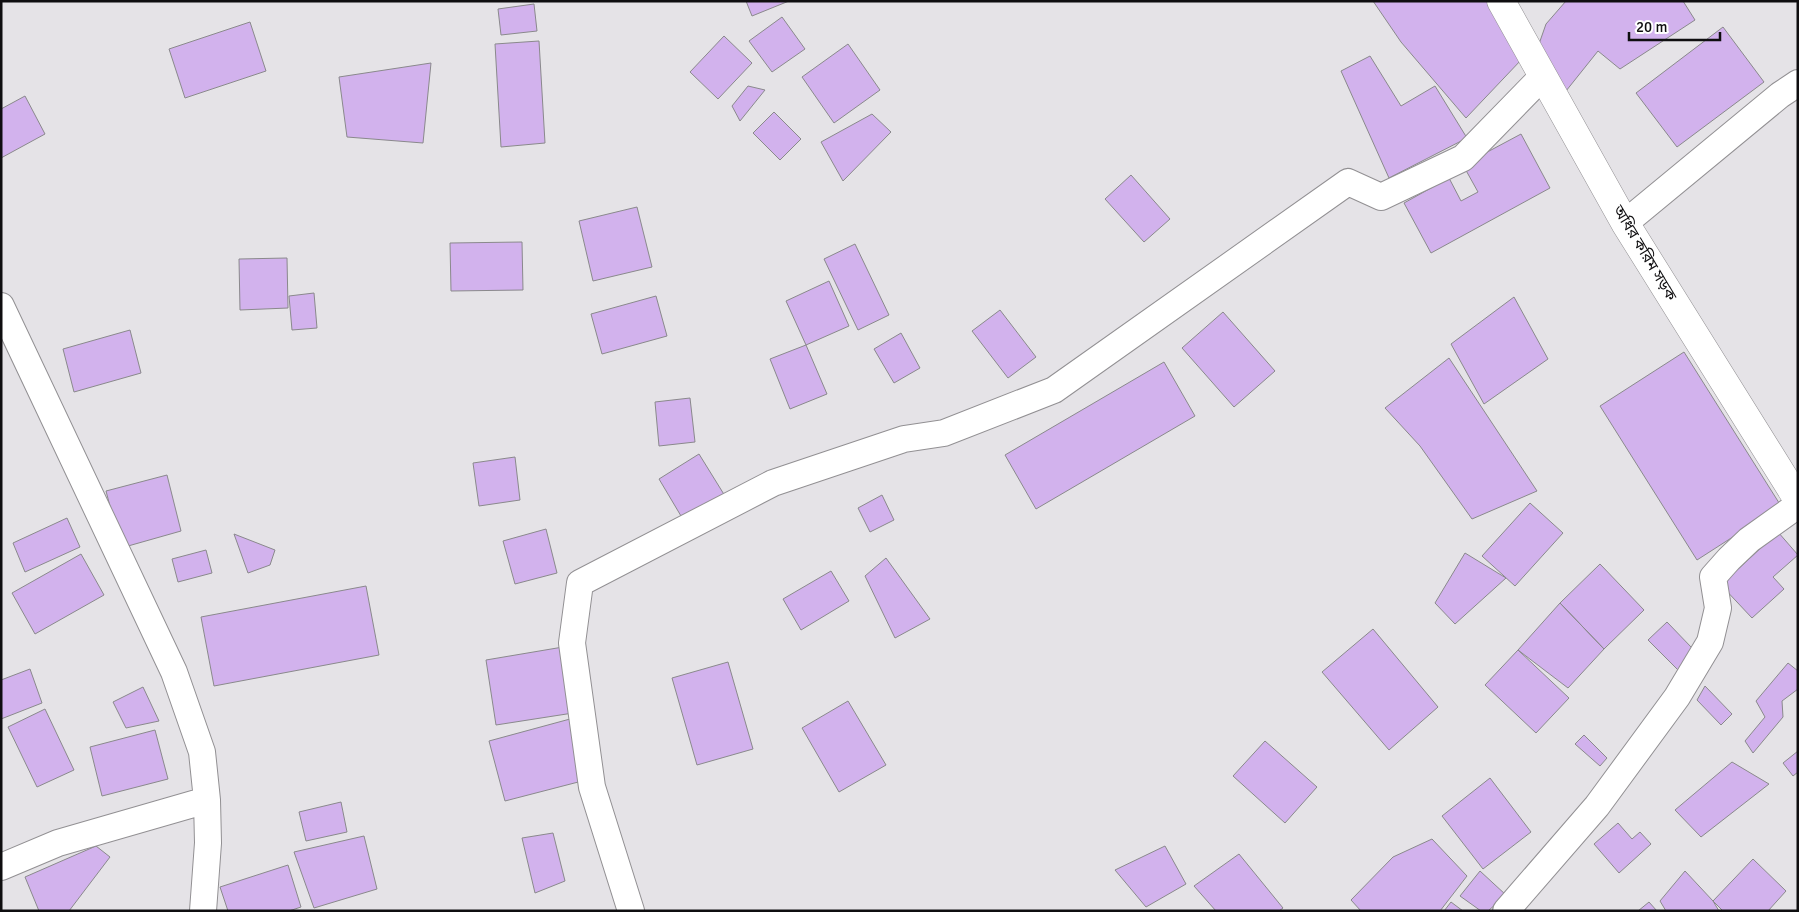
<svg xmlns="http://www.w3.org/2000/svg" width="1799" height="912" font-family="Signika,'Noto Sans Bengali',sans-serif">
  <rect width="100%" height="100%" fill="#e5e3e7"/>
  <path fill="#d2b2ed" stroke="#8a898c" d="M746 1H789L752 16Z
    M1373 1H1487L1522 59 1466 118 1401 42Z
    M1566 1H1683L1695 20 1620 69 1598 51 1566 91 1539 44 1546 24Z
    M534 4 537 31 501 35 498 9Z
    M782 17 805 49 772 72 749 41Z
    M250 22 266 71 185 98 169 49Z
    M1723 27 1764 82 1677 147 1636 93Z
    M724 36 752 63 718 99 690 72Z
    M539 41 545 143 501 147 495 44Z
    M848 44 880 90 834 123 802 77Z
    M1370 56 1401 106 1435 86 1467 138 1389 178 1341 71Z
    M431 63 423 143 347 137 339 77Z
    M748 86 765 90 740 121 732 106Z
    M25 96 45 134 1 158V109Z
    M774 112 801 139 780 160 753 133Z
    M872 114 891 132 843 181 821 142Z
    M1521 134 1550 188 1431 253 1404 203 1449 178 1461 201 1478 192 1463 165Z
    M1131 175 1170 219 1144 242 1105 199Z
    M637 207 652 267 593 281 579 221Z
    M522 242 523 290 451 291 450 243Z
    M855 244 889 315 858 330 824 259Z
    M287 258 288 308 240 310 239 259Z
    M829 281 849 326 806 345 786 301Z
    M314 293 317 328 292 330 289 296Z
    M656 296 667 336 602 354 591 314Z
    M1514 297 1548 359 1484 404 1451 344Z
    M1000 310 1036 357 1008 378 972 331Z
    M1223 312 1275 371 1234 407 1182 348Z
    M130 330 141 373 74 392 63 349Z
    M901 333 920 368 894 383 874 349Z
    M806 345 827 394 790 409 770 359Z
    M1684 352 1781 506 1697 560 1600 406Z
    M1449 358 1537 491 1472 519 1420 446 1385 408Z
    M1164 362 1195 416 1036 509 1005 455Z
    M690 398 695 442 659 446 655 402Z
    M699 454 725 496 684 521 659 479Z
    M515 457 520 500 479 506 473 463Z
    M167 475 181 531 121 548 106 491Z
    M882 495 894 520 870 532 858 508Z
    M1530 503 1563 533 1515 586 1482 556Z
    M67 518 80 547 25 572 13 543Z
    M546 529 557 573 515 584 503 541Z
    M1778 532 1798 555 1773 577 1784 589 1752 618 1721 585Z
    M234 534 275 550 270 565 248 573Z
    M206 550 212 573 178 582 172 559Z
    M1465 553 1506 578 1455 624 1435 603Z
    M81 554 104 595 35 634 12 593Z
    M886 558 930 619 895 638 865 576Z
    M1600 564 1644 610 1604 649 1560 603Z
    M831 571 849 601 801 630 783 599Z
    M366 586 379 655 214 686 201 617Z
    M1560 603 1604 649 1568 688 1518 650Z
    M1667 622 1692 648 1678 670 1648 640Z
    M1373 629 1438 707 1389 750 1322 672Z
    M563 647 573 713 496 725 486 660Z
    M1518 650 1569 698 1536 733 1485 685Z
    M728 662 753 749 697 765 672 678Z
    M1788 663 1798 671V689L1782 701 1783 717 1753 753 1745 741 1765 717 1756 701Z
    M30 669 42 703 1 719V680Z
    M1705 686 1732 714 1721 725 1697 700Z
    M143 687 159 721 126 728 113 702Z
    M848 701 886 765 839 792 802 728Z
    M45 709 74 770 37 787 8 727Z
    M570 719 586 780 505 801 489 741Z
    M155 730 168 779 102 796 90 747Z
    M1584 735 1607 758 1600 766 1575 744Z
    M1265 741 1317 787 1285 823 1233 776Z
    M1798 751V772L1793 776 1783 763Z
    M1732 762 1769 784 1701 837 1675 810Z
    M1490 778 1531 832 1483 869 1442 816Z
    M341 802 347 832 306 841 299 812Z
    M1618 823 1632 839 1640 832 1651 844 1619 873 1594 844Z
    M553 833 565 881 535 893 522 838Z
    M364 836 377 889 314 908 294 852Z
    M1432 839 1467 876 1440 911H1361L1351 900 1393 857Z
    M96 846 110 857 69 911H39L25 877Z
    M1165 846 1186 884 1146 907 1115 870Z
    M1239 854 1283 908 1279 911H1216L1194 886Z
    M1753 859 1786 891 1768 911H1723L1713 901Z
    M288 865 301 907 289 911H228L220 887Z
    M1480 871 1506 895 1488 911H1481L1460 896Z
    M1685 871 1713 901 1719 911H1666L1660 901Z
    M1451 902 1463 911H1444Z
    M1649 902 1657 911H1638Z"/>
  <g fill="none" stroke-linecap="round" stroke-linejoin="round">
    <defs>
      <path id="minor" d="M1625 223 1780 95 1798 83
        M1 306 174 672 202 752 207 800 208 843 203 911
        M1 867 58 843 207 800
        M631 911 592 787 572 643 580 583 773 483 904 439 944 433 1054 390 1348 182 1381 197 1463 158 1543 76
        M1506 911 1597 806 1677 697 1710 642 1718 608 1713 577 1729 559 1749 540 1798 505"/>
      <path id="secondary" d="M1501 1 1625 223 1798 500"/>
    </defs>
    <use href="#minor" stroke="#929093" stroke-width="28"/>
    <use href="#secondary" stroke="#929093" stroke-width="29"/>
    <use href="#minor" stroke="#fff" stroke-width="26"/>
    <use href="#secondary" stroke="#fff" stroke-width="28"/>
  </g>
  <g text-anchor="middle" stroke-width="4" stroke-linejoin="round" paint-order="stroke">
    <g font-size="15" fill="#0f0e10" stroke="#fff">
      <text transform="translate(1645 253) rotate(59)" y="5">অধির করিম সড়ক</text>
    </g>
  </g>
  <rect width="1799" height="912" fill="none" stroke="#0f0e10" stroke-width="5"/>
  <path d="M1629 32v8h91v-8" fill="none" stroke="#0f0e10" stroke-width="2.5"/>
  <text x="1636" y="32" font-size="15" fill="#0f0e10" stroke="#ffffff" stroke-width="4" paint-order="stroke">20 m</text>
</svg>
